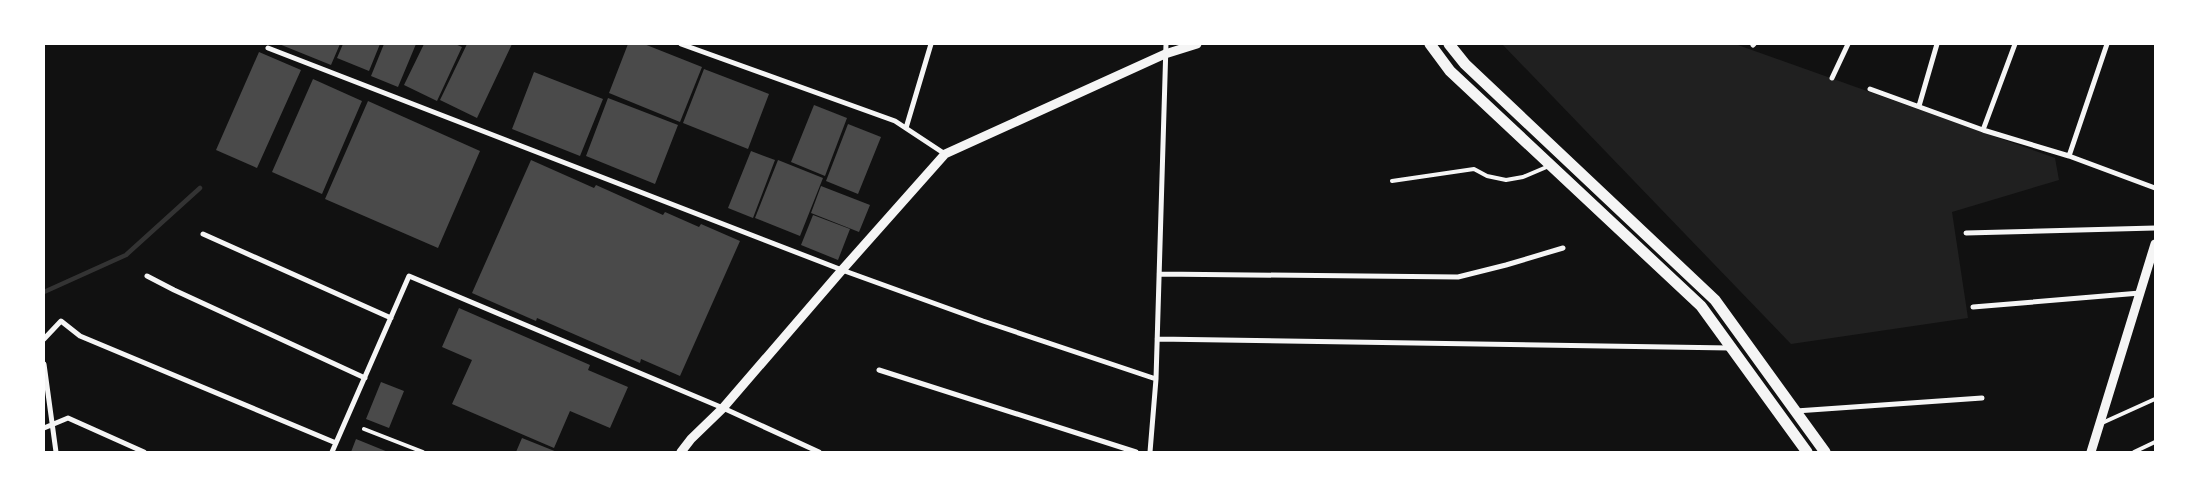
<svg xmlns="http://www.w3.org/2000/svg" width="2199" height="496" font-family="'Alegreya Sans',sans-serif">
  <rect width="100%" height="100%" fill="#111"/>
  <path fill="#202020" d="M1502 44H1735L2055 158 2059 180 1952 212 1968 318 1791 344Z"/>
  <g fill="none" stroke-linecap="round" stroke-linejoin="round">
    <path stroke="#333" stroke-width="4.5" d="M44 292 126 255 200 188"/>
  </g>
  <path fill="#4a4a4a" d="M279 44H340L331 65Z
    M343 44H380L369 71 337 58Z
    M384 44H416L398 87 371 76Z
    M424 44H455L462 47 437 101 404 85Z
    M467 44H512L477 118 440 100Z
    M628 44H644L702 67 680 122 609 93Z
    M259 52 301 70 257 168 216 150Z
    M704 69 769 94 748 149 683 123Z
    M534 72 603 99 580 156 512 129Z
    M313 79 362 101 322 194 272 172Z
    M608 98 678 125 655 184 586 156Z
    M368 101 480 151 438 248 325 199Z
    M814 105 847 118 825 176 791 162Z
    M848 124 881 137 858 194 826 181Z
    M751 151 775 160 753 218 728 208Z
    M531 160 594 188 596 185 663 215 665 212 699 227 701 224 740 241 680 376 641 359 640 363 537 318 536 321 472 293Z
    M778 160 823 178 800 236 755 218Z
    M821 186 870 205 859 232 811 213Z
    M813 215 850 229 838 260 801 245Z
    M459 308 590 365 588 370 628 387 610 428 570 411 554 448 452 404 472 360 442 347Z
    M381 382 404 391 389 428 366 419Z
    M522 438 557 452H516Z
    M356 439 388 452H351Z"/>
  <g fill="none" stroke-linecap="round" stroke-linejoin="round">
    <path stroke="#f5f5f5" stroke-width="4" d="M1392 181 1474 169 1487 176 1506 180 1523 177 1549 166
      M2102 423 2155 399
      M364 429 423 452
      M2134 452 2155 442"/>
    <path stroke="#f5f5f5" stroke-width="5" d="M681 44 895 121 945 154
      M1753 45 1754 44
      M268 48 842 270 983 321 1156 379
      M1832 78 1848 44
      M1870 89 1983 130 2069 156 2155 188
      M1919 106 1937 44
      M906 128 931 44
      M1983 130 2015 44
      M2069 156 2107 44
      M1966 233 2155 228
      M203 234 391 318
      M1159 274 1458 277 1506 265 1563 248
      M147 276 174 290 365 378
      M1973 307 2140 293
      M44 339 61 321 80 336 336 443
      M1157 339 1730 348
      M44 364 56 452
      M879 370 1136 452
      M1796 411 1982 398
      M44 428 68 418 144 452
      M332 452 409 276 723 408 819 452
      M1150 452 1156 379 1166 44"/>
    <path stroke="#f5f5f5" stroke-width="9" d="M681 452 691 439 723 408 842 270 945 154 1165 54 1197 44
      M2091 452 2155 244"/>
    <path stroke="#f5f5f5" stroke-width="11" d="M1430 44 1450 71 1701 306 1807 452
      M1449 44 1465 64 1715 300 1825 452"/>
  </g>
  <rect width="2199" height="496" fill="none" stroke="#ffffff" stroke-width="90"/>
</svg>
